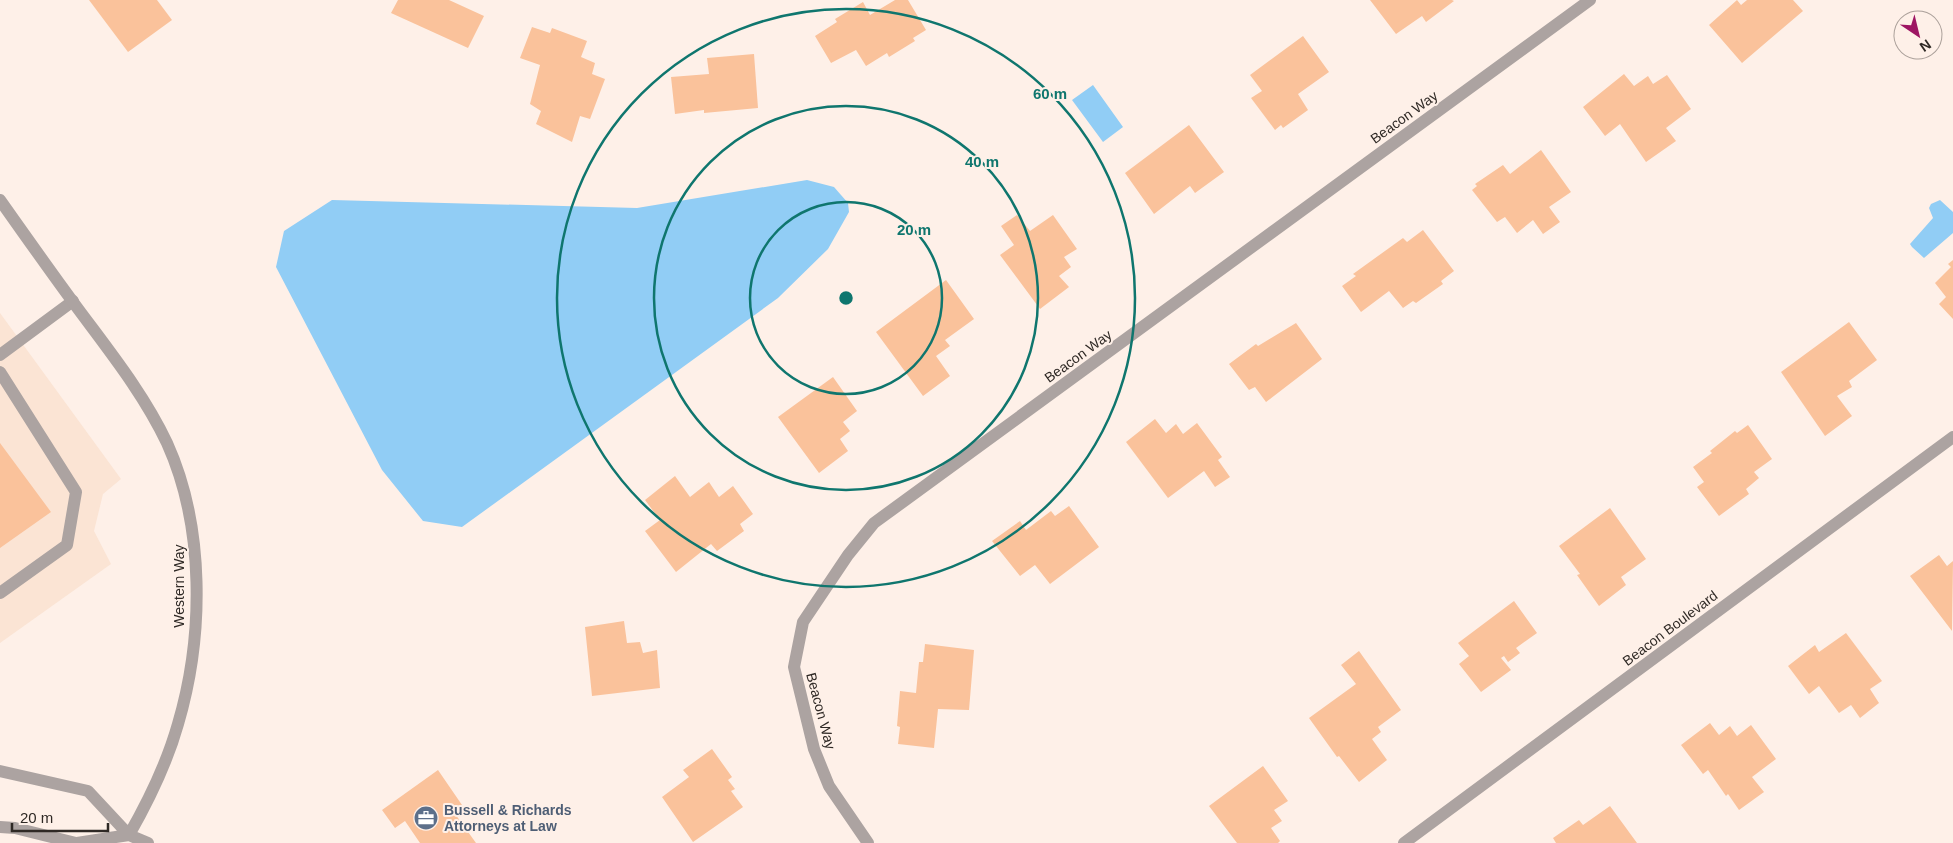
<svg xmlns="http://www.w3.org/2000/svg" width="1953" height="843" font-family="Arial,sans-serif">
  <rect width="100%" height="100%" fill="#fef0e8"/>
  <path fill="#fbe4d4" d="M0 313 121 479 103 494 94 531 111 564 0 643Z"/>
  <path fill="#91cdf5" d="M1093 85 1123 127 1103 142 1072 100Z
    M807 180 834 187 848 203 849 212 828 249 778 298 462 527 423 521 382 470 276 267 284 231 332 200 637 208Z
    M1940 200 1953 212V233L1924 258 1912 247 1910 244 1933 218 1929 208 1931 204Z"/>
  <path fill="#fac29b" d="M89 0H157L172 20 128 52Z
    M398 0H449L484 16 468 48 391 13Z
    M895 0H908L926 30 913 38 915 41 889 57 887 53 866 66 856 50 831 63 815 36 837 22 835 19 863 2 870 15Z
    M1370 0H1452L1454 1 1426 22 1422 16 1396 34Z
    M1737 0 1741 5 1747 0H1793L1803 11 1742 63 1709 25Z
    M532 27 550 33 552 28 587 41 581 57 595 63 592 74 605 79 590 119 580 116 572 142 536 124 541 111 530 104 540 65 520 58Z
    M1303 36 1329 72 1298 94 1308 110 1283 128 1281 125 1275 130 1251 98 1262 91 1250 75Z
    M754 54 758 108 704 113V110L675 114 671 77 709 74 707 58Z
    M1624 74 1634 86 1648 76 1653 84 1667 75 1691 109 1666 128 1676 141 1646 162 1620 124 1605 136 1583 107Z
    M1189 125 1224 172 1195 193 1190 186 1154 214 1125 173Z
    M1541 150 1571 192 1549 207 1560 222 1543 234 1533 220 1517 233 1505 217 1497 222 1472 190 1477 186 1475 184 1503 165 1510 174Z
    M1017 215 1030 231 1053 215 1077 249 1064 257 1071 267 1059 276 1069 287 1040 309 1000 255 1014 245 1001 226Z
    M1423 230 1454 271 1441 281 1443 284 1416 303 1413 301 1403 308 1389 291 1361 312 1342 286 1356 276 1353 274 1403 238 1407 242Z
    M1953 260V319L1939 304 1946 297 1935 283 1951 267 1948 264Z
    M946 280 974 319 945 340 950 346 936 356 950 376 923 396 876 332Z
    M1849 322 1877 360 1849 381 1852 387 1837 396 1852 416 1825 436 1781 372Z
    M1296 323 1322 359 1266 402 1255 387 1249 390 1229 364 1256 344 1258 346Z
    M833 377 857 411 843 422 850 431 840 439 848 451 819 473 778 417Z
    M1155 419 1166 433 1176 424 1183 434 1197 423 1222 457 1218 460 1230 477 1215 487 1204 471 1168 498 1126 442Z
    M1748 425 1772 459 1754 472 1759 478 1746 489 1749 494 1719 516 1697 487 1704 482 1693 467 1712 453 1710 451 1735 431 1737 433Z
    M0 443 51 512 0 548Z
    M675 476 690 497 709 482 719 497 733 486 753 514 740 524 744 531 717 551 711 544 676 572 645 531 660 520 645 500Z
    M1069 506 1099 547 1050 584 1035 565 1020 576 992 541 1020 521 1026 530 1051 511 1055 516Z
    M1610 508 1646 559 1621 577 1626 585 1599 606 1577 575 1580 574 1559 546Z
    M1939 555 1947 566 1953 561 1952 631 1910 576Z
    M1514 601 1537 633 1516 648 1520 653 1508 662 1504 656 1501 658 1511 670 1481 692 1459 664 1469 656 1458 643Z
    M624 621 627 643 640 642 643 653 657 650 660 688 592 696 585 627Z
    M1846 633 1882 681 1870 689 1879 703 1860 718 1851 705 1839 713 1819 686 1809 694 1788 666 1815 645 1819 652Z
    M925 644 974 650 969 710 938 709 934 748 898 744 900 727 897 726 900 691 916 693 919 662H923Z
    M1359 651 1401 710 1378 727 1381 732 1372 739 1387 760 1359 782 1339 756 1337 757 1309 718 1356 684 1341 665Z
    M1710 723 1719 735 1730 726 1737 736 1751 725 1776 759 1752 777 1764 792 1739 810 1728 794 1726 796 1708 770 1703 774 1681 745Z
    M712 749 732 777 728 780 735 789 731 791 743 807 693 842 662 797 689 777 683 770Z
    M1263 766 1288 801 1274 810 1282 821 1271 828 1280 841 1278 843H1237L1209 806Z
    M438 770 462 805 453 811 476 843H420L405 821 395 828 382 810Z
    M1610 806 1637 843H1556L1553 838 1579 820 1583 825Z"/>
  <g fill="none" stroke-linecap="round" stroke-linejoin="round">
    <path stroke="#aca3a1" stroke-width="12" d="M0 355 73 301
      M0 372 76 492 67 545 0 593"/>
    <path stroke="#aca3a1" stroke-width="12" d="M868 843 829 786 814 749 794 667 803 622 848 555 874 523 1590 0
      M1404 843 1953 437"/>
    <path stroke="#aca3a1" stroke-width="12" d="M0 200C24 234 48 268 73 302 106 347 143 392 167 443 205 527 204 636 178 724 167 763 149 800 129 835
      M0 771 88 791 129 835 148 843
      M0 827 15 828 76 843
      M77 843 129 835"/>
  </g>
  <g fill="none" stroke="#0f766e" stroke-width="2.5">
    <circle cx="846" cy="298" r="96"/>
    <circle cx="846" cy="298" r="192"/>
    <circle cx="846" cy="298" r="289"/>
  </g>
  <defs>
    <symbol id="office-disc" viewBox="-11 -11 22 22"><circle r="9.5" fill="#5c6f8a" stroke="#fef0e8"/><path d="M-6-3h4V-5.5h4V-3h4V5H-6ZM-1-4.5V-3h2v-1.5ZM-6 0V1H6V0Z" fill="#fff"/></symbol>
  </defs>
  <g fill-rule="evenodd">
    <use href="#office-disc" x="412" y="804" width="28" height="28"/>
  </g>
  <g text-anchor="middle" stroke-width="4" stroke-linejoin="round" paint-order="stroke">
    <g font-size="14" fill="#2f2925" stroke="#fef0e8">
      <text transform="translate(1404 117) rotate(-36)" y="5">Beacon Way</text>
      <text transform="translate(1078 356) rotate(-36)" y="5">Beacon Way</text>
      <text transform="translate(179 586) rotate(-90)" y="5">Western Way</text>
      <text transform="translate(1670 628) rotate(-37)" y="5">Beacon Boulevard</text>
      <text transform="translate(821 711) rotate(75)" y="5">Beacon Way</text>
    </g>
    <g font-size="14" font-weight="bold" fill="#4e5e75" stroke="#fef0e8" text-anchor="start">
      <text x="444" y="815">Bussell &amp; Richards<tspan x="444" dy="16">Attorneys at Law</tspan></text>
    </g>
  </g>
  <circle cx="846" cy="298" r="8" fill="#0f766e" stroke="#fef0e8" stroke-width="2.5"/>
  <g font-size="15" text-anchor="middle" font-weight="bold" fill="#0f766e" stroke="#fef0e8" stroke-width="4" stroke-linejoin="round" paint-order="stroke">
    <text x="1050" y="99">60 m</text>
    <text x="982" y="167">40 m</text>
    <text x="914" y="235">20 m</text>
  </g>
  <g transform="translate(1918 35) rotate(145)"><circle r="24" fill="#fef0e8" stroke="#aba09a"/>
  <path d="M0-4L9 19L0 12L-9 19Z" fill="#9e1563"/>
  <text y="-8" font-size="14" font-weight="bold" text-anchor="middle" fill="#2f2925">N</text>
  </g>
  <path d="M12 823v8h96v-8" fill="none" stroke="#2f2925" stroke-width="2.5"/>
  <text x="20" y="823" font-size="15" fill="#2f2925" stroke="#fef0e8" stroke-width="4" paint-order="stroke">20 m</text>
</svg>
